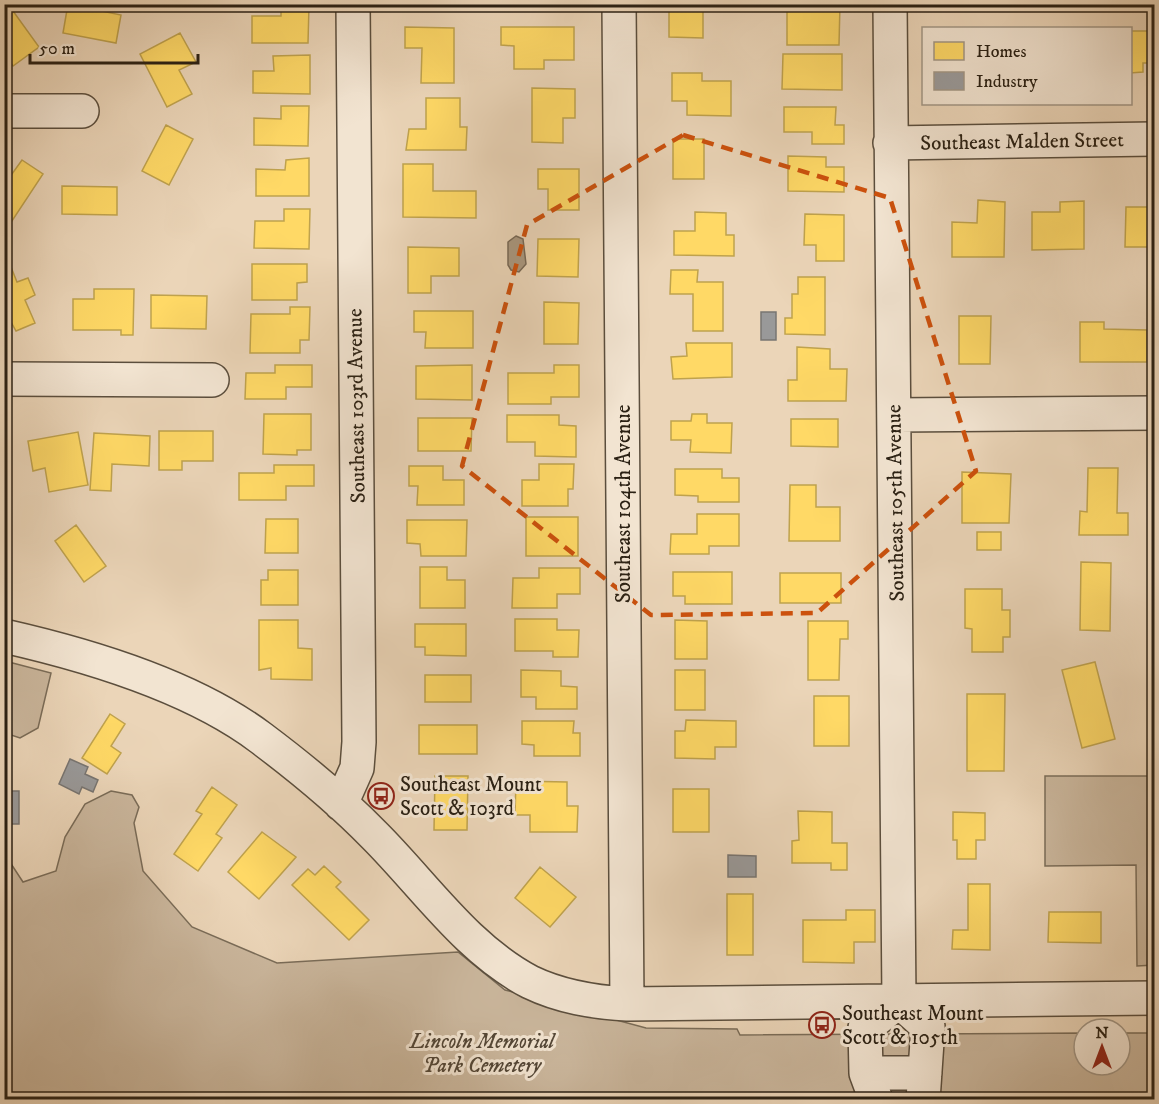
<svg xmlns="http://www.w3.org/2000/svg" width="1159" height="1104" font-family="'IM FELL DW Pica',serif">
  <rect width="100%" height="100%" fill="#ebd5b8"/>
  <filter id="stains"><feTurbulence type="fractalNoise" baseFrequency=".00333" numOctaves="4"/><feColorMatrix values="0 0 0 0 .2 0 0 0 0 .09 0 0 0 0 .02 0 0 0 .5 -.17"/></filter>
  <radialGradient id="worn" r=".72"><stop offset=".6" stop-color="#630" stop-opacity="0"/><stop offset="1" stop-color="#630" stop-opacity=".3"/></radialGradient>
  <path fill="#cab69c" stroke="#7a6c58" stroke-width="1.5" d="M5 661 51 673 38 728 20 738 5 733Z
    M1045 776H1154V965L1137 966 1136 865 1045 866Z
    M111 791 132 795 139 807 134 823 143 871 192 927 277 963 458 952 505 990 646 1028 737 1029 740 1035 1084 1033V1065H1120V1033H1154V1099H5L4 853 23 882 56 871 65 837 85 804Z"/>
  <path fill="#aa9880" stroke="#776855" stroke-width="1.5" d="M516 236 523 239 526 264 519 272 511 270 508 265V242Z"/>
  <path fill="#ffd966" stroke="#bfa24d" stroke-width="1.5" d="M4 4H8L39 47 13 66 4 54 8 49 4 44Z
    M68 4 121 15 116 43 63 33Z
    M415 4H452V9H415Z
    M508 4H573V8H508Z
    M669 4H703V38L669 37Z
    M820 4H840L839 45H787V11H820Z
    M281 5H309L308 43H252V16H281Z
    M405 27 454 28V83H421L422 48H405Z
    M501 27H574V60H544V69H514V46L501 45Z
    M1130 31H1154V83V63H1143V72L1130 73Z
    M180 33 196 62 179 70 192 94 167 107 140 54Z
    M783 54H842V90L782 89Z
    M310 55V94L253 93V71H274L273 56Z
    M672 73H702V81H731V116L687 115V101H672Z
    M532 88 575 89V118H563V143L532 142Z
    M426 98H460V127H467L466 150H406L409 129H426Z
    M281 106H309L308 146 254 145V118L281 119Z
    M784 107H836L835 125H844V144H812V132H784Z
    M166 125 193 139 169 185 142 171Z
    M673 139H704V179H673Z
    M788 156 826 157V167H844V192L788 191Z
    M309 158V196H256V169L285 170 286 160Z
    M22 160 43 174 8 227 4 224V185Z
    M403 164H433V191H476V218L403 217Z
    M538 169H579V210H548V189H538Z
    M62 186 117 187V215L62 214Z
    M978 200 1005 202 1004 257H952V222L977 223Z
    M1084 201V249L1032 250V212H1060V202Z
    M1126 207H1154V247H1125Z
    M284 209H310L309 249 254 248 255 221H284Z
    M695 212 726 213V235H734V256L674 255V231H695Z
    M805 214 844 215V261H816V245H804Z
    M538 239H579L578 277 537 276Z
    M408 247 459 248V276H431V293H408Z
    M252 264H307V282L297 283V300H252Z
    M11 267 17 282 28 278 35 295 25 300 35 323 16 331 4 309V270Z
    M671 270H698L697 282H723V331H693V294H670Z
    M798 277H825V335L785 334V318H792V294H798Z
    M94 289H134L133 335H121V330H73V299H94Z
    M151 295 207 296 206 329 151 328Z
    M544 302 579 303 578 344H544Z
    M290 307H310L309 340H300V353H250L251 314H290Z
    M414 311H473V348H425L426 332H414Z
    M959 316H991L990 364H959Z
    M1080 322H1104V329L1147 330V362H1080Z
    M686 343H732V377L673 379 671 357 687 356Z
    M797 347 830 349V369H847L846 401H788V380H797Z
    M275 365H312V387H286V399H245L246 373H275Z
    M472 365V400L416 399V366Z
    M554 365H579V397H551V404H508V373H554Z
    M264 414H311V450H297V455L263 454Z
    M692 414H707V423H732L731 453 690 452 691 440H671V421H691Z
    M507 415H559V425L576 426V457L535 456V442H507Z
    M418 418H472L471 451H418Z
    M791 419H838V447L791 446Z
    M159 431H213V461H182V470H159Z
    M78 432 88 485 49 492 45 468 33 471 28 441Z
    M94 433 150 436 149 466 112 464 111 491 90 490Z
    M539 464H574L573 489H568V506H522V480H539Z
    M274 465H314V486H286V500H239V473H274Z
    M409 466H443V480H464V505H417L418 486H409Z
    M1088 468H1118L1117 513H1128V535H1079L1080 511 1087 512Z
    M675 469H722V478H739V502H698V496L675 495Z
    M962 472 1011 474 1009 523H962Z
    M790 485H816V507H840V541H789Z
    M697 514H739V546H709V554H670L671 534H697Z
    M526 517H578V556H526Z
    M266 519H298V553H265Z
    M407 520H467L466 556H421L420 544 407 543Z
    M76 525 106 566 84 582 55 541Z
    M977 532H1001V550H977Z
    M1081 562 1111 563 1110 631 1080 630Z
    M420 567H447V580H465V608H420Z
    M539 568H580V594H557V608H512L513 578H539Z
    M268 570H298V605H261V580H268Z
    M673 572H732V604H685V596H673Z
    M780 573H841V603H780Z
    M965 589H1002V610H1010V637H1003V652H972V629L965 628Z
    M515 619H557V630H579L578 657H553V651H515Z
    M259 620H298V648L312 649V680L271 679V668L259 670Z
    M675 620 707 621V659H675Z
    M808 621H848V639H840L839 680H808Z
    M415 624H466V656L425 655V647H415Z
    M1095 662 1115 739 1082 748 1062 670Z
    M521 670 561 671V686L577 687V709H536V697H521Z
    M675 670H705V710H675Z
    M425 675H471V702H425Z
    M967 694H1005L1004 771H967Z
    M814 696H849V746H814Z
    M110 714 125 724 111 746 121 753 107 774 82 758Z
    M686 720 736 721V747H715V759L675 758V731H685Z
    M522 721H574L573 733H580V756H534V745L522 744Z
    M419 725H477V754H419Z
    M435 776H468L467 830H434Z
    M516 781 567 782V806H578L577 832H530V815H515Z
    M212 787 237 805 216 834 222 838 198 871 174 854 202 814 196 811Z
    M673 789H709V832H673Z
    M798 811 832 812V843H847V870H831V863H792V841L799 840Z
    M953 812 985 813V840H976V859H957V840H953Z
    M262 832 296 857 259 899 228 872Z
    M324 866 341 882 336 887 369 920 349 940 292 885 308 869 315 875Z
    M540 867 576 897 550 927 515 898Z
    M968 884H990V950L952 949 953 930H968Z
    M727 894H753V955H727Z
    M846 910H875V942H854V963L803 962V920H846Z
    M1049 912H1101V943L1048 942Z"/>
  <path fill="#999" stroke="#787571" stroke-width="1.5" d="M761 312H776V340H761Z
    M70 759 88 767 85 774 98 780 93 792 82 787 79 794 59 784Z
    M4 791H19V824H4Z
    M728 855 756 856V877H728Z"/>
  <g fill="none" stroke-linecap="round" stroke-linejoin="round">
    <defs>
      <path id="minor" d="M619 4 627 1004
        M890 4 899 1001
        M4 111H82
        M890 143 1154 139
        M4 379 212 380
        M894 415 1154 413
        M4 636C88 655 192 686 261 738 301 768 340 800 375 836 424 885 467 949 530 982 561 997 593 1002 627 1004L1154 998
        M341 804 357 768 359 742 353 4
        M899 1001 928 1027 923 1100
        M866 1073H925
        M876 1100 866 1073 865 1028 899 1001"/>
    </defs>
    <use href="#minor" stroke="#5b4e3d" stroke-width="36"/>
    <use href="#minor" stroke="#f2e4d1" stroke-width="33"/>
  </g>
  <path fill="none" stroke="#cc510d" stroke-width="4.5" stroke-dasharray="12 8" stroke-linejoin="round" d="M683 135 890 198 976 471 817 613 651 615 462 466 527 225Z"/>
  <defs>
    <symbol id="bus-ring" viewBox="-11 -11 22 22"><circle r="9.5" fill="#f2e4d1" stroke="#8f2418" stroke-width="1.5"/><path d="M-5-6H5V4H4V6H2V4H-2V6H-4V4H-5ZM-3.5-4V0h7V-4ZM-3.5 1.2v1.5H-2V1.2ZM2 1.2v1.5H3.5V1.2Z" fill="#8f2418"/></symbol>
  </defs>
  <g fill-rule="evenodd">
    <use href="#bus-ring" x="366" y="781" width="30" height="30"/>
    <use href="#bus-ring" x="807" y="1010" width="30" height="30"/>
  </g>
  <g text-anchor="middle" stroke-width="6" stroke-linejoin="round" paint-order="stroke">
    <g font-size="21" fill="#2b2114" stroke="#f2e4d1">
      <text transform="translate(1022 141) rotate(-1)" y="7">Southeast Malden Street</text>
      <text transform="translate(356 406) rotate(-91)" y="7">Southeast 103rd Avenue</text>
      <text transform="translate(895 503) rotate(-91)" y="7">Southeast 105th Avenue</text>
      <text transform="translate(623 504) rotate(-90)" y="7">Southeast 104th Avenue</text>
    </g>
    <g font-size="21" fill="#2b2114" stroke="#f2e4d1" text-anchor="start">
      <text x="400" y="791">Southeast Mount<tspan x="400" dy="24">Scott &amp; 103rd</tspan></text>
      <text x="842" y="1020">Southeast Mount<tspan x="842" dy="24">Scott &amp; 105th</tspan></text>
    </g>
    <g font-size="21" font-style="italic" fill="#534636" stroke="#f2e4d1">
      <text x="482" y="1048">Lincoln Memorial<tspan x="482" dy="24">Park Cemetery</tspan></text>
    </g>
  </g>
  <rect width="1159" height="1104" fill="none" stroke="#ebd5b8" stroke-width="24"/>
  <rect x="6" y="6" width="1147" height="1092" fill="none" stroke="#2b2114" stroke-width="3"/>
  <rect x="12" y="12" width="1135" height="1080" fill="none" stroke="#2b2114" stroke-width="1.5"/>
  <rect x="922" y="27" width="210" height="78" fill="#f2e4d1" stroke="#a29685" stroke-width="1.5"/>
  <rect x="934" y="42" width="30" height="18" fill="#ffd966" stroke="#a29685" stroke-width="1.5"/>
  <text x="976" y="57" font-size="18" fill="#2b2114">Homes</text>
  <rect x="934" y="72" width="30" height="18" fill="#999999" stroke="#a29685" stroke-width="1.5"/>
  <text x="976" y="87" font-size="18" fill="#2b2114">Industry</text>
  <g transform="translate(1102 1047)"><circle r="28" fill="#f2e4d1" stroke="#a29685" stroke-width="1.5"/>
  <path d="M0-4.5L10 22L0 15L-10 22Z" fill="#8f2418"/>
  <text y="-9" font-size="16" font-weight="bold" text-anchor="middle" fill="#2b2114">N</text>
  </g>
  <path d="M30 54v9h168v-9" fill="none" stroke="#2b2114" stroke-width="3"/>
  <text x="39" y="54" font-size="18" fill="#2b2114" stroke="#f2e4d1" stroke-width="4.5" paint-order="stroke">50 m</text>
  <rect width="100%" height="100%" filter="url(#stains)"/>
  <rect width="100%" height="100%" fill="url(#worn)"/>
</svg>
